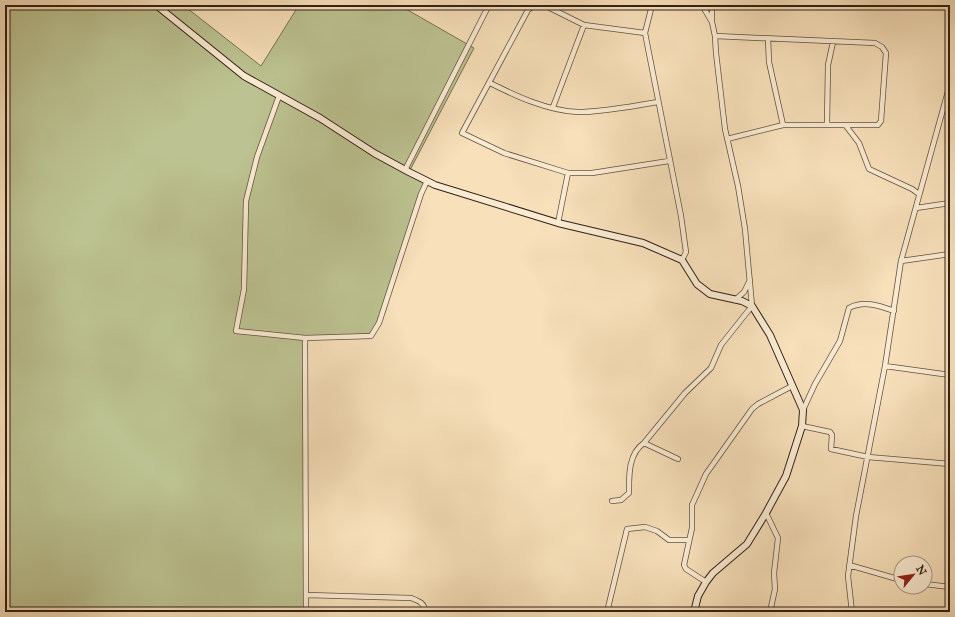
<svg xmlns="http://www.w3.org/2000/svg" width="955" height="617" font-family="'IM FELL Great Primer',serif">
  <rect width="100%" height="100%" fill="#f7e0ba"/>
  <filter id="stains"><feTurbulence type="fractalNoise" baseFrequency=".005" numOctaves="4"/><feColorMatrix values="0 0 0 0 .2 0 0 0 0 .09 0 0 0 0 .02 0 0 0 .5 -.17"/></filter>
  <radialGradient id="worn" r=".72"><stop offset=".6" stop-color="#630" stop-opacity="0"/><stop offset="1" stop-color="#630" stop-opacity=".3"/></radialGradient>
  <path fill="#bcc291" stroke="#777154" d="M5 5H183L261 66 299 5H399L474 48 409 172 427 181 379 323 371 336 305 338 306 612H5Z"/>
  <g fill="none" stroke-linecap="round" stroke-linejoin="round">
    <defs>
      <path id="street" d="M535 5 528 10 462 133 504 153 568 173H592L669 161
        M544 5 584 25 645 33 681 216 686 252 682 260
        M712 5V20
        M645 33 652 5
        M715 36 875 43 882 47 886 53 881 121 878 125H783L727 139
        M768 39 769 62 783 125
        M490 83C516 96 548 111 578 112 604 112 632 106 658 102
        M279 96 257 157 246 201 244 289 236 331 305 338 371 336 379 323 421 194 427 181
        M553 107 584 25
        M827 124 828 65 833 42
        M846 126 859 143 869 169 912 189 919 194
        M405 170 489 5
        M916 208 950 203
        M558 223 568 173
        M901 261 950 254
        M735 300 744 292 750 280
        M305 338 306 612
        M885 366 950 375
        M803 410 815 384 840 341 849 308C864 300 880 306 894 311
        M802 426 830 432 832 435 831 449 868 457 950 464
        M644 443 678 459
        M612 501 621 500 629 493C629 476 628 454 644 443L685 393 711 368 721 345 752 306 745 229 738 186 725 129 716 53 715 36 712 22 702 5
        M766 513 778 538 774 573 775 589 770 612
        M849 565 901 580
        M706 582 686 569 684 565 692 528V505L706 474 752 409 758 404 792 386
        M925 584 950 587
        M306 595 411 598C419 601 425 603 425 612
        M607 612 627 529 645 527 657 531 669 540H689
        M852 612 848 576 856 516 885 366 901 261 950 84"/>
      <path id="secondary" d="M156 5 244 76 320 118 374 153 409 172 435 185 558 223 643 243 682 260 697 284 710 294 742 301 752 306 770 335 803 410 802 426 786 476 766 513 747 544 713 573 706 582 698 596 694 612"/>
    </defs>
    <use href="#street" stroke="#63503f" stroke-width="6"/>
    <use href="#secondary" stroke="#322016" stroke-width="8"/>
    <use href="#street" stroke="#faebd2" stroke-width="4.5"/>
    <use href="#secondary" stroke="#faebd2" stroke-width="6"/>
  </g>
  <rect width="955" height="617" fill="none" stroke="#f7e0ba" stroke-width="20"/>
  <rect x="6" y="6" width="943" height="605" fill="none" stroke="#322016" stroke-width="2"/>
  <rect x="10" y="10" width="935" height="597" fill="none" stroke="#322016"/>
  <g transform="translate(913 575) rotate(60)"><circle r="19" fill="#faebd2" stroke="#aa9a87"/>
  <path d="M0-3L7 15L0 10L-7 15Z" fill="#8f2418"/>
  <text y="-6" font-size="11" font-weight="bold" text-anchor="middle" fill="#322016">N</text>
  </g>
  <rect width="100%" height="100%" filter="url(#stains)"/>
  <rect width="100%" height="100%" fill="url(#worn)"/>
</svg>
